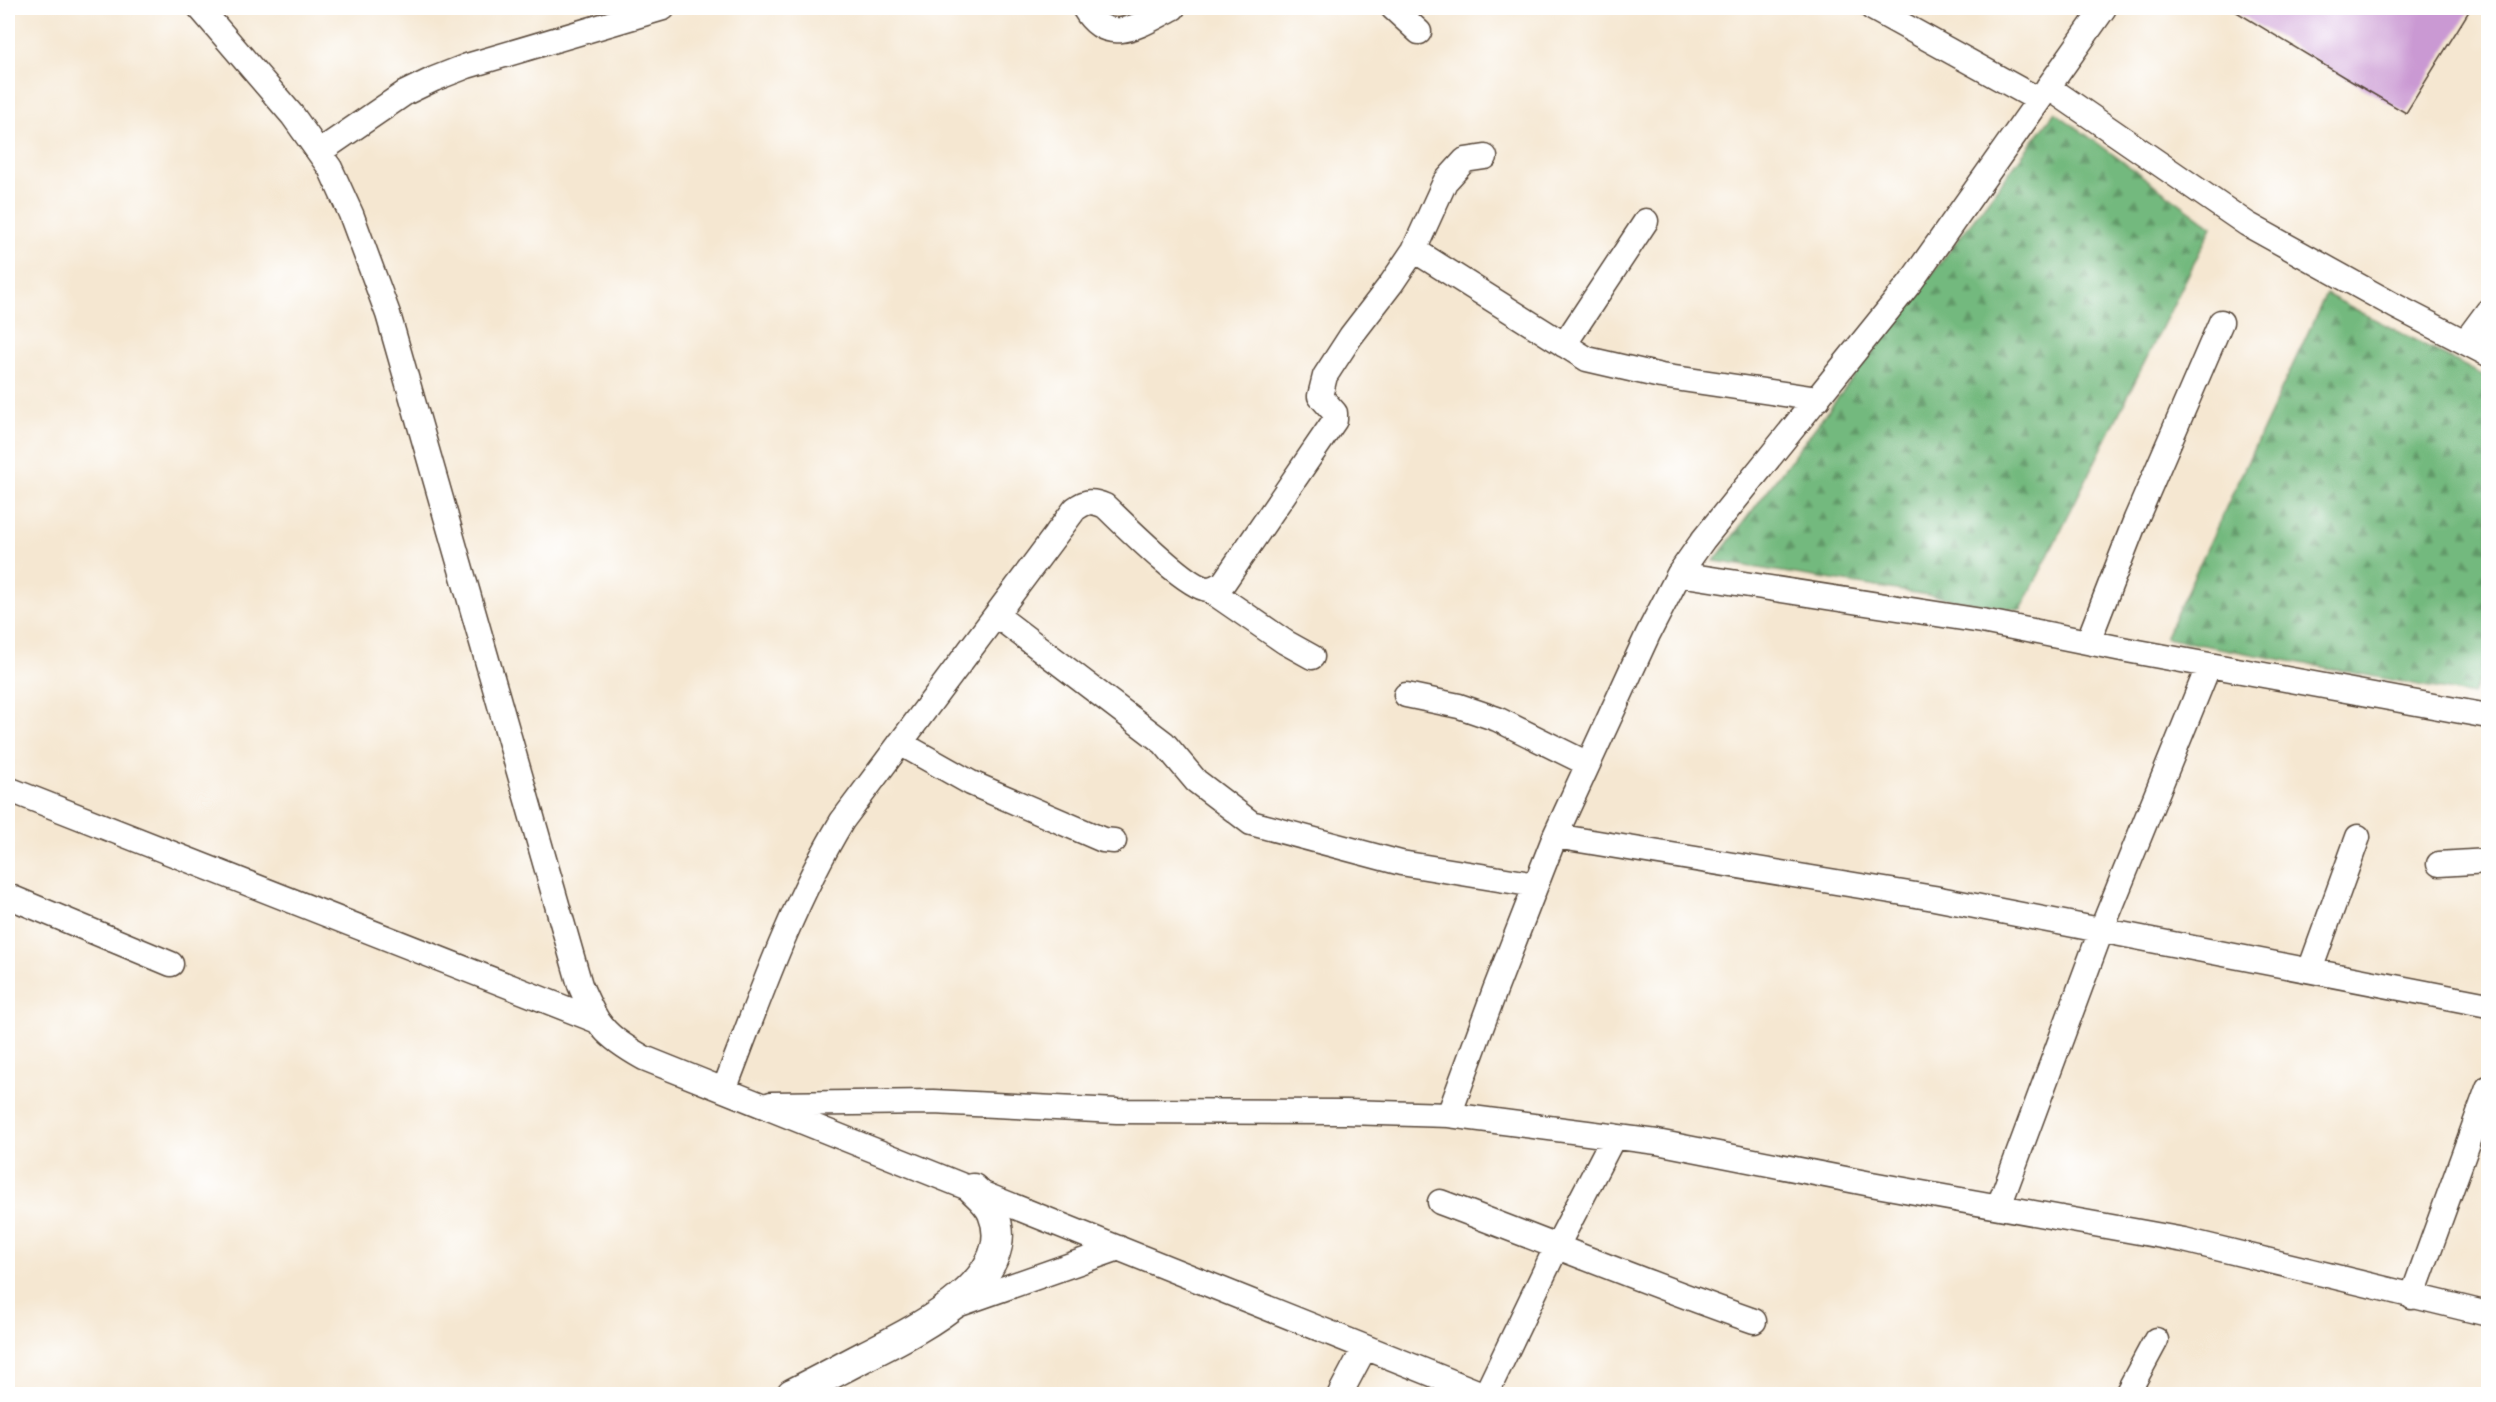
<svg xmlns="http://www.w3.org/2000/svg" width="2496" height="1402" font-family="'Architects Daughter',sans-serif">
  <defs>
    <pattern id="forest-firs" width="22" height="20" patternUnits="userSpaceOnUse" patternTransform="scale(1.5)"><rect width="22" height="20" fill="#73b97e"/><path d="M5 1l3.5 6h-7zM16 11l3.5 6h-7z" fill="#609767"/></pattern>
  </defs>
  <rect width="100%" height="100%" fill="#fff"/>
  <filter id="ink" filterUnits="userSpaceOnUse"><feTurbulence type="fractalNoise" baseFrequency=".0167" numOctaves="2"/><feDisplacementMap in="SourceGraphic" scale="12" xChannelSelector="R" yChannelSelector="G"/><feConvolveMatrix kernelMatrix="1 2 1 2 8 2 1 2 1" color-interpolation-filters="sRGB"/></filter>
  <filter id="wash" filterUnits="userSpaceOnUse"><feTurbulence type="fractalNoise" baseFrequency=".008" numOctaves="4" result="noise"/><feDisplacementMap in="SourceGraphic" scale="24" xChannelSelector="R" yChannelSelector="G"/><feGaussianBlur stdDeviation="1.35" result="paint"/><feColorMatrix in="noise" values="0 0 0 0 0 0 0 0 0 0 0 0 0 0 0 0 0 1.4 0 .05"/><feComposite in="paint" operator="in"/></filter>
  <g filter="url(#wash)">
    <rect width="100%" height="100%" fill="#f5e7d1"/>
    <path fill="url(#forest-firs)" stroke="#57724e" stroke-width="1.5" d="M2055 112 2212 227 2021 610 1714 561Z
      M2326 294 2488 378V656L2473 695 2165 638Z"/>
    <g id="blocks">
      <path fill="#ca99d3" d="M2230 8H2471L2406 113 2344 77Z"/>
    </g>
  </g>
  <g filter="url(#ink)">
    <use href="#blocks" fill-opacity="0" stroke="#574639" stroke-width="1.5"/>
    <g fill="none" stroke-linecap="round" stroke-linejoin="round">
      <defs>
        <path id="minor" d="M200 8 293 116 330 168 351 214 388 314 580 985C598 1026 603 1035 644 1058L1482 1394
          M1084 8C1108 49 1141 24 1173 8
          M1393 8 1419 32
          M1872 8 2039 100
          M2048 87 2247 224 2395 306 2488 354
          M319 152 405 93 434 79 467 66 663 8
          M1414 250 1587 359 1661 376 1818 399
          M2465 342 2488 311
          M1564 345 1646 221
          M1679 574 1982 621 2127 650 2488 716
          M1208 589 1285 642 1312 657
          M996 615 1164 743 1196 781 1251 823 1401 863 1536 885
          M2088 642 2136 519 2221 322
          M1406 695 1459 706 1497 719 1588 764
          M900 743 971 783 1103 840 1114 841
          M8 789 595 1020
          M1555 836 1934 898 2488 1005
          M2439 864 2488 861
          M8 896 171 964
          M2310 970 2358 837
          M724 1090C759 999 791 906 842 821L1075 509C1086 501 1092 500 1105 506 1123 523 1186 587 1207 589 1214 589 1218 586 1224 582L1335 420V413L1320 396 1325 376 1351 336 1391 284 1414 250 1445 182 1465 160 1485 157
          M771 1104 933 1102 1117 1111 1346 1112 1449 1115 1657 1142 1871 1184 2184 1240 2488 1314
          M1449 1115 1495 990 1555 836 1648 634 1679 574 1703 540 1910 283 2104 8
          M1440 1202C1545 1241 1648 1284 1754 1321
          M1999 1206 2101 931 2209 665
          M2412 1297 2488 1088
          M957 1305 1119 1248
          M1340 1394 1365 1347
          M1486 1394 1557 1246 1614 1136
          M2127 1394 2156 1340"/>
        <path id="major" d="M792 1394C816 1382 840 1369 865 1356 910 1333 1022 1281 993 1213 989 1203 980 1196 973 1189"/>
      </defs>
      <use href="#minor" stroke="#574639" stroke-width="27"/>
      <use href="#major" stroke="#574639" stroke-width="33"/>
      <use href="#minor" stroke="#fff" stroke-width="24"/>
      <use href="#major" stroke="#fff" stroke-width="30"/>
    </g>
  </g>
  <rect width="2496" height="1402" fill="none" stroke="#fff" stroke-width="30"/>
</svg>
